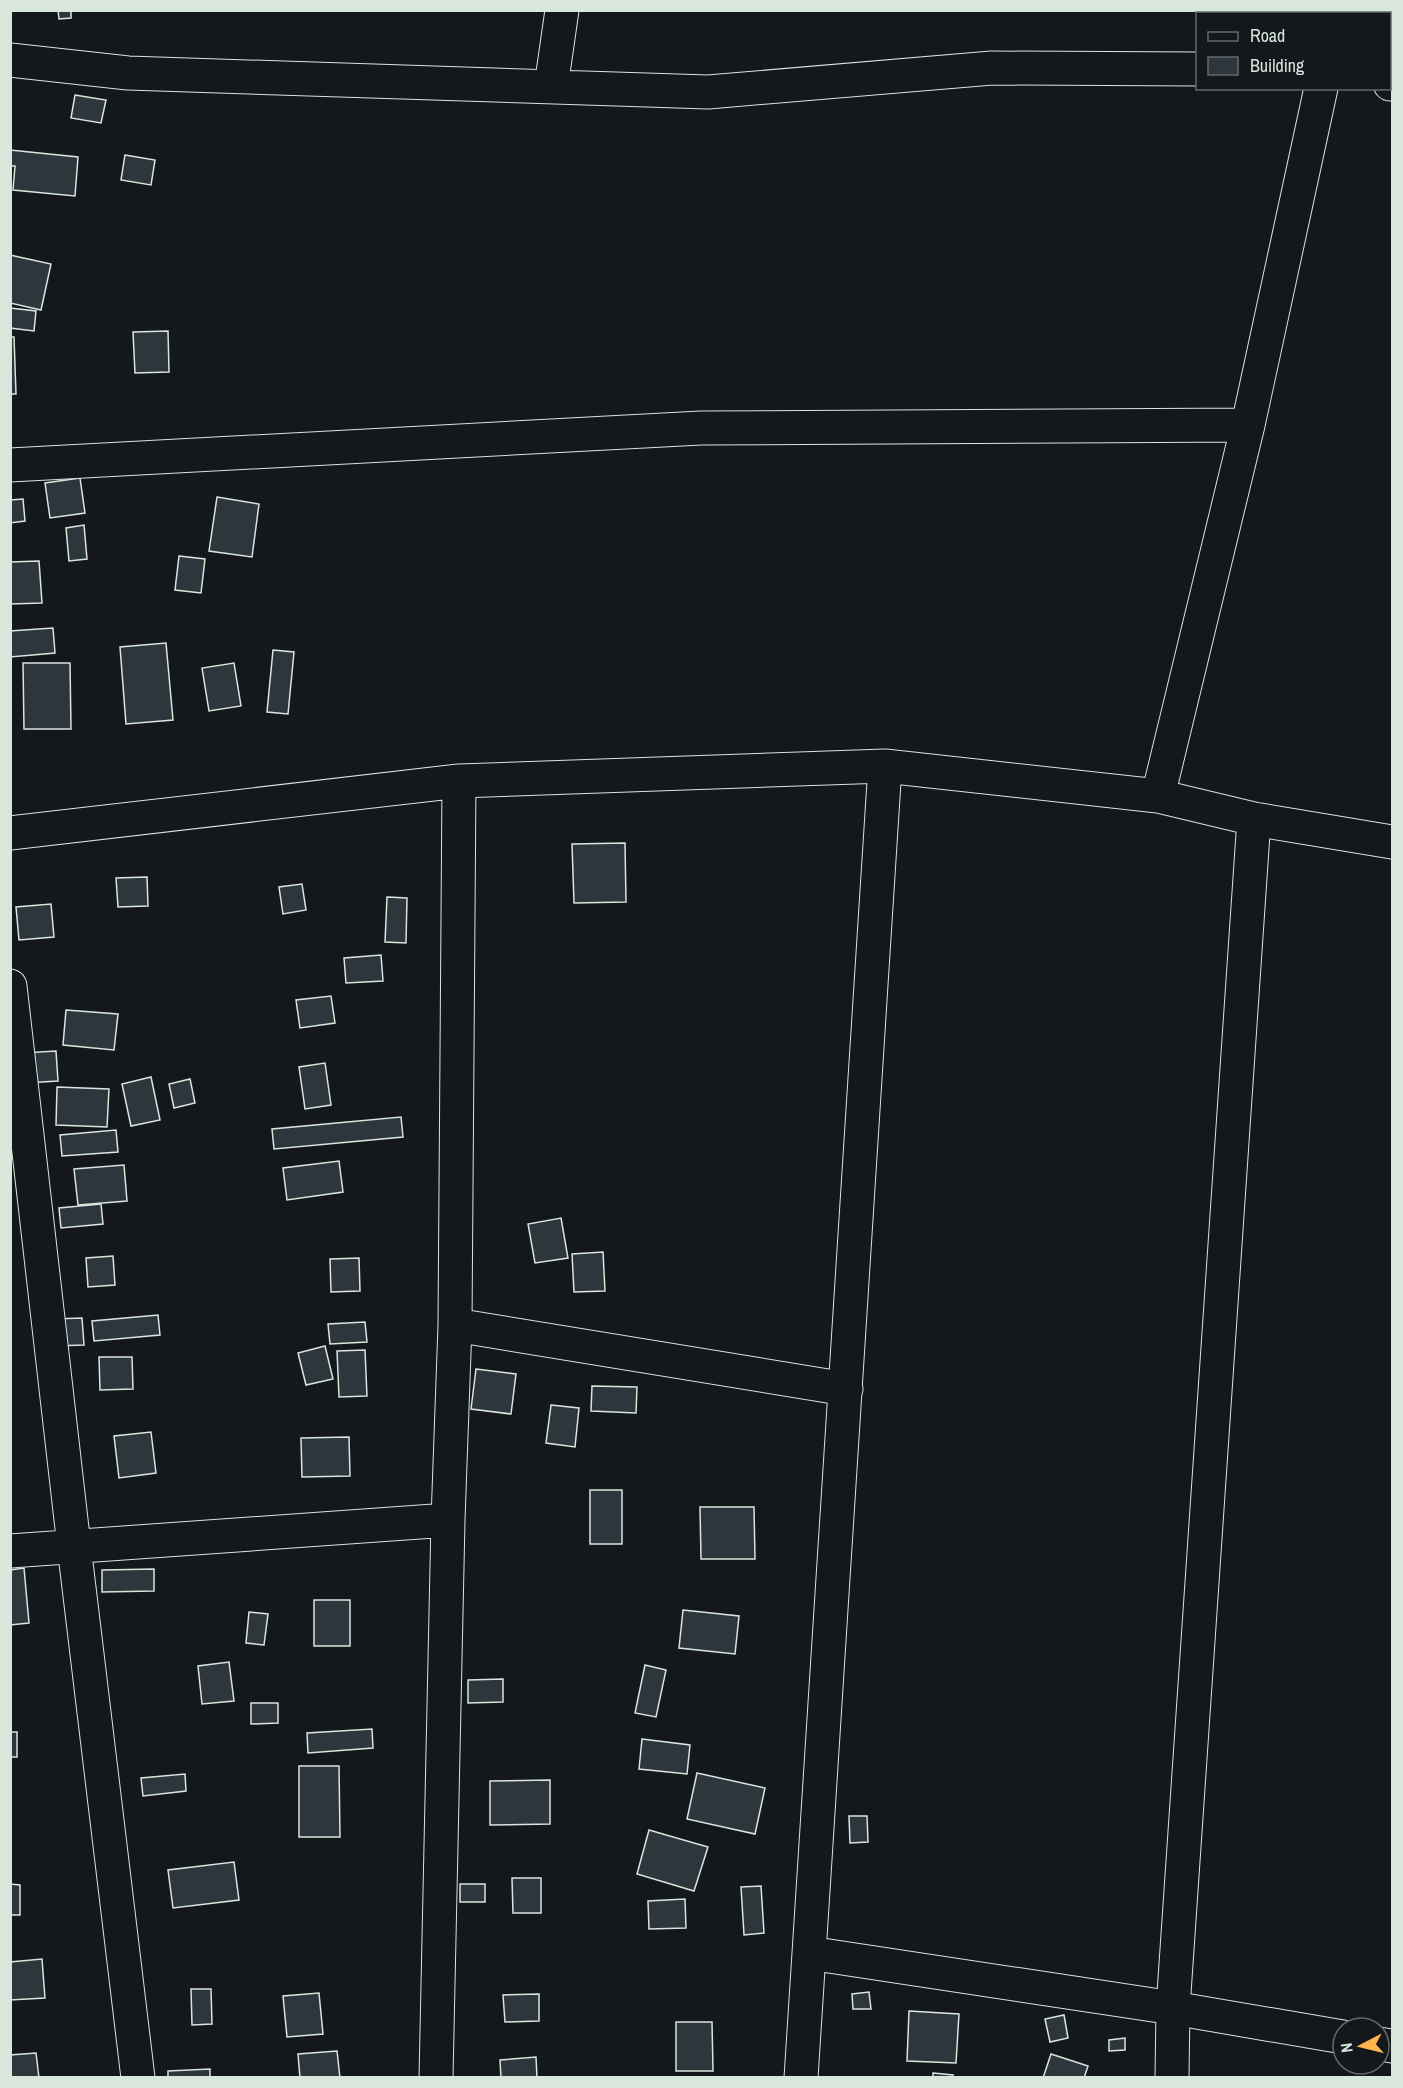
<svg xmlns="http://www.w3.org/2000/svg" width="1403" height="2088" font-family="'Archivo Narrow',sans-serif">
  <rect width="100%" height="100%" fill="#14181c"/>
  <path fill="#2c363c" stroke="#d8e6dc" stroke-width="1.5" d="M58 10H71V18L59 19Z
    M75 95 106 100 101 123 71 118Z
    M10 150 78 157 75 196 13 190 15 166H10Z
    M125 155 155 160 151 185 121 180Z
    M10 255 51 264 41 310 10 303Z
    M10 308 36 311 34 331 10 328Z
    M168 331 169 372 135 373 133 332Z
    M10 337H14L16 394H10Z
    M80 478 85 513 50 518 45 483Z
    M217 497 259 504 252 557 209 551Z
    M23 499 25 521 10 523V500Z
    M84 525 87 559 69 561 66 528Z
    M179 556 205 559 201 593 175 590Z
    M39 561 42 603 10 604V562Z
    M53 628 55 653 10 657V631Z
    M166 643 173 720 126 724 120 647Z
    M273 650 294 652 288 714 267 712Z
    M23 663H70L71 729H24Z
    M234 663 241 706 209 711 202 668Z
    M625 843 626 902 574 903 572 844Z
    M147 877 148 906 118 907 116 878Z
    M302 884 306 910 283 914 279 887Z
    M387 897 407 898 406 943 385 942Z
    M51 904 54 937 19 940 16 907Z
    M381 955 383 981 346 983 344 958Z
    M331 996 335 1023 300 1028 296 1000Z
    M66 1010 118 1014 114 1050 63 1045Z
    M56 1051 58 1081 25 1083 23 1053Z
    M325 1063 331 1105 305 1109 299 1067Z
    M151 1077 160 1120 131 1126 122 1084Z
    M190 1079 195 1103 174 1108 169 1084Z
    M57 1087 109 1089 107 1127 56 1125Z
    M401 1117 403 1137 274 1149 272 1129Z
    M116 1130 118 1152 62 1156 60 1135Z
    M339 1161 343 1192 287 1200 283 1168Z
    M124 1165 127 1201 78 1205 74 1169Z
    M101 1204 103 1224 61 1228 59 1208Z
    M561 1218 568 1258 535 1263 528 1224Z
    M603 1252 605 1291 574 1292 572 1254Z
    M113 1256 115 1285 88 1287 86 1258Z
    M359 1258 360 1291 331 1292 330 1259Z
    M158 1315 160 1335 94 1341 92 1321Z
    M82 1318 84 1345 54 1346 52 1319Z
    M365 1322 367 1342 330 1344 328 1324Z
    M325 1346 333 1379 306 1385 298 1353Z
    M365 1350 367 1396 339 1397 337 1351Z
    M99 1357H132L133 1389 100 1390Z
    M476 1369 516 1374 511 1414 471 1409Z
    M592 1386 637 1387 636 1413 591 1411Z
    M551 1405 579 1408 575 1447 546 1443Z
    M151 1432 156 1473 119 1478 114 1436Z
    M349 1437 350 1476 302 1477 301 1438Z
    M590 1490H622V1544H590Z
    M700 1507H754L755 1559H701Z
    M24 1568 29 1623 10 1625V1570Z
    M154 1569V1591L102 1592V1570Z
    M314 1600H350V1646H314Z
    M683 1610 739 1616 735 1654 679 1648Z
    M249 1612 268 1614 264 1645 246 1643Z
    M229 1662 234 1701 202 1704 198 1666Z
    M645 1665 666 1670 656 1717 635 1713Z
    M503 1679V1702L468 1703V1680Z
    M251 1703H278V1723L251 1724Z
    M372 1729 373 1748 308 1753 307 1733Z
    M10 1732H17V1757H10Z
    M642 1739 690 1745 687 1774 639 1769Z
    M299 1766H339L340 1837H299Z
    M697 1773 765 1788 755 1834 687 1819Z
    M185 1774 186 1791 143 1796 141 1778Z
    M550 1780V1824L490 1825V1781Z
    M849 1816H867L868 1842 850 1843Z
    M649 1830 708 1847 694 1891 637 1874Z
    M234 1862 239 1900 173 1908 168 1870Z
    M512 1878H541V1913H513Z
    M10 1884 20 1885V1915H10Z
    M460 1884H485V1902H460Z
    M761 1886 764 1933 744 1935 741 1887Z
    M685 1899 686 1928 649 1929 648 1901Z
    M42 1959 45 1998 10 2000V1962Z
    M191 1989H211L212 2024 192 2025Z
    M869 1992 871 2009H853L852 1994Z
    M319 1993 323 2034 287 2037 283 1996Z
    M539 1994V2021L505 2022 503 1995Z
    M909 2011 959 2014 956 2063 907 2061Z
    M1064 2015 1068 2038 1050 2042 1045 2019Z
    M676 2022H712L713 2071H676Z
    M1125 2038V2050L1109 2051V2040Z
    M337 2051 340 2078H300L298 2054Z
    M36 2053 39 2078H10V2055Z
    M1051 2054 1088 2066 1084 2078H1043Z
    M536 2057 537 2078H501L500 2060Z
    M210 2069V2078H168V2071Z
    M933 2073 953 2075 952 2078H933Z"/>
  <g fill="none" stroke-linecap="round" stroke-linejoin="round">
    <defs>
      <path id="minor" d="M10 60 128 73 708 92 992 68 1198 69
        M1390 84H1392
        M551 87 562 10
        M10 465 701 428 1248 425
        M1158 796 1248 425 1321 88
        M10 833 459 781 885 766 1158 796 1254 819 1392 842
        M10 986 74 1546 138 2078
        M455 1325 846 1389
        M10 1551 448 1520
        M809 1953 1173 2008 1343 2037
        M1379 2044 1392 2046
        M436 2078 448 1520 455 1325 459 781
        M801 2078 885 766
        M1172 2078 1173 2008 1254 819"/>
    </defs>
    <use href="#minor" stroke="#d8e6dc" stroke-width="35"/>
    <use href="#minor" stroke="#14181c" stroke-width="33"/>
  </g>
  <rect width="1403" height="2088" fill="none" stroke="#d8e6dc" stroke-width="24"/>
  <rect x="1196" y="12" width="195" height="78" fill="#14181c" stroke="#626a69" stroke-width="1.5"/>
  <rect x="1208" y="32" width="30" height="9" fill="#14181c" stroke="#626a69" stroke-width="1.5"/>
  <text x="1250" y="42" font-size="18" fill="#d8e6dc">Road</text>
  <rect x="1208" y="57" width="30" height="18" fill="#2c363c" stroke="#626a69" stroke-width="1.5"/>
  <text x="1250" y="72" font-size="18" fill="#d8e6dc">Building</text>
  <g transform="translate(1361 2046) rotate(263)"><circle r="28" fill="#14181c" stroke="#626a69" stroke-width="1.5"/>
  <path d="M0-4.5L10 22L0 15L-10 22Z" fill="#ffb74d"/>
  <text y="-9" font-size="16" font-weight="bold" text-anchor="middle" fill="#d8e6dc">N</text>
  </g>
</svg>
